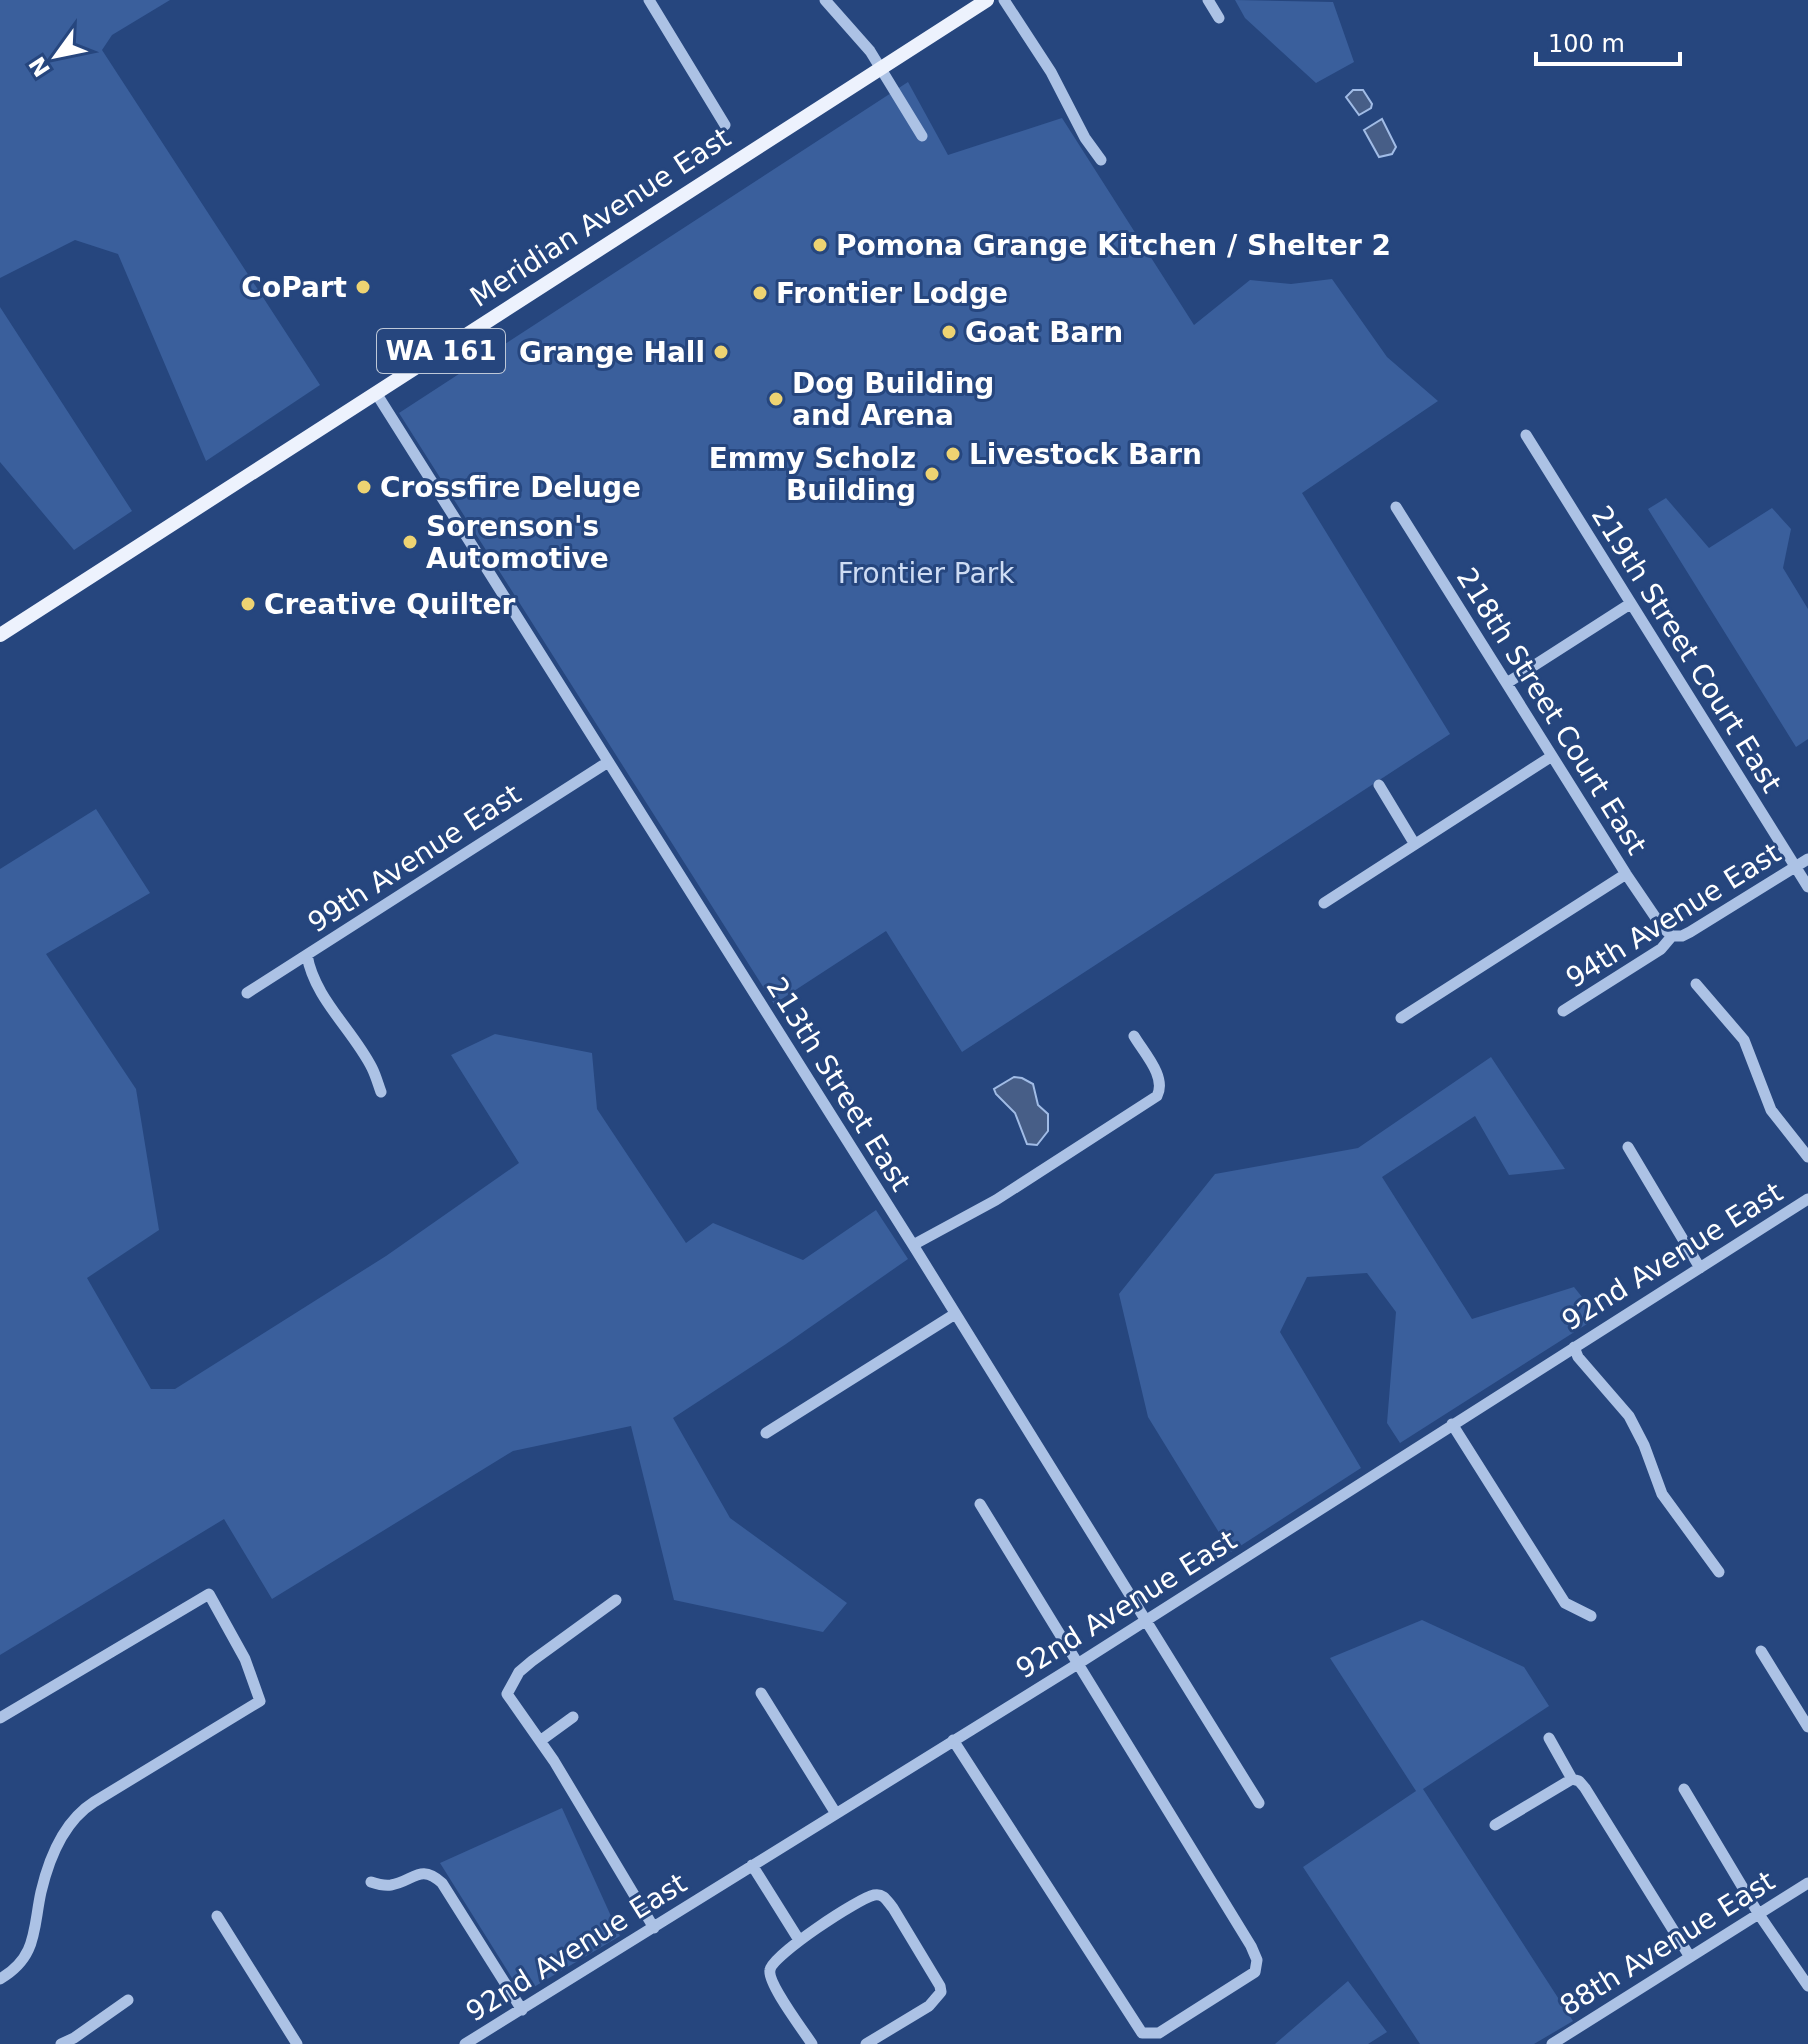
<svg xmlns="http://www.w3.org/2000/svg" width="1808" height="2044" font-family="'DejaVu Sans',sans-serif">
  <rect width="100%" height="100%" fill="#26467e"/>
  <path fill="#3a5f9c" d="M0 0H170L112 35 102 50 320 385 206 461 118 254 75 240 0 278Z
    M1235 0 1333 2 1354 62 1316 83 1245 18Z
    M908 82 948 155 1062 118 1194 325 1250 280 1291 284 1332 279 1387 357 1438 401 1302 493 1450 734 962 1052 886 931 774 1004 399 413Z
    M0 307 132 511 74 550 0 462Z
    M1666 498 1709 548 1772 508 1791 529 1783 568 1808 609V739L1796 747 1648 509Z
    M96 809 150 893 46 954 136 1089 159 1230 87 1278 151 1389H175L386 1256 519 1163 451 1055 495 1034 592 1053 597 1109 686 1243 713 1223 803 1260 876 1210 908 1259 786 1344 673 1418 730 1518 847 1603 823 1632 674 1600 631 1426 513 1451 272 1599 224 1519 0 1655V869Z
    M1491 1057 1565 1169 1509 1175 1475 1116 1382 1177 1472 1319 1574 1287 1598 1317 1400 1443 1387 1423 1396 1312 1367 1273 1307 1277 1280 1332 1361 1468 1231 1552 1148 1417 1119 1294 1215 1174 1358 1148Z
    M1422 1620 1524 1667 1549 1706 1423 1789 1573 2021 1534 2044H1420L1303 1867 1416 1791 1330 1658Z
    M562 1808 620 1936 522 1994 440 1863Z
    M1348 1981 1387 2032 1368 2044H1275Z"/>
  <path fill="#475e87" stroke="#a1bce6" stroke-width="2" d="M1353 90H1363L1372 104 1371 108 1359 115 1346 97Z
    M1382 119 1396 147 1392 154 1379 157 1364 130Z
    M1014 1077 1022 1078 1033 1084 1038 1105 1048 1114V1131L1037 1145 1027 1144 1015 1113 996 1094 994 1089Z"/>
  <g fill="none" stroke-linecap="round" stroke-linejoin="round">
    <path stroke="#acc2e5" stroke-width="11" d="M649 0 725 125
      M825 0 870 51 922 136
      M1004 0 1051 72 1085 138 1101 160
      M1208 0 1219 18
      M376 393 913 1245 1259 1803
      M1526 435 1808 887
      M1396 507 1626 874 1662 927 1672 936
      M1507 683 1630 604
      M1379 785 1414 843
      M1324 903 1552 756
      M307 955C314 998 353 1030 372 1068 376 1076 378 1084 381 1092
      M1696 984 1744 1040 1771 1110 1808 1157
      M247 993 608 762
      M1563 1011 1661 949 1672 936H1682L1690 932 1808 859
      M1401 1018 1626 874
      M1628 1147 1700 1268
      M913 1245 996 1200 1157 1096C1167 1077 1144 1053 1134 1036
      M1574 1347 1578 1357 1629 1416 1644 1445 1662 1494 1719 1572
      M1452 1424 1565 1603 1591 1616
      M766 1433 955 1314
      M616 1600 532 1661 519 1672 507 1694 554 1761 654 1928
      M1761 1651 1808 1727
      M761 1693 835 1812
      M0 1718 209 1594 245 1659 260 1701 94 1802C64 1821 49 1858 41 1892 33 1928 38 1957 0 1979
      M1549 1738 1572 1779 1579 1781 1585 1788 1690 1957
      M953 1740 1142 2033H1159L1255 1972 1257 1960 1251 1946 980 1504
      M540 1741 573 1717
      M1684 1789 1758 1913 1808 1986
      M1495 1825 1572 1779
      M752 1865 799 1940
      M371 1882C377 1884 384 1886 391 1885 414 1881 420 1863 442 1883L522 2010
      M217 1916 297 2044
      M61 2044 74 2038 128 2000
      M465 2044 1076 1665 1808 1199
      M812 2044C803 2030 767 1983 770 1970 772 1955 859 1898 874 1895 884 1893 887 1901 893 1908L940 1986 941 1992 929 2006 866 2044
      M1552 2044 1808 1883"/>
    <path stroke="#edf2fd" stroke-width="14" d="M0 635 987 0"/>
  </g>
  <g fill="#eed372" stroke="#26467e" stroke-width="3">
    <circle cx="820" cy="245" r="8"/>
    <circle cx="363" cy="287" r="8"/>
    <circle cx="760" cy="293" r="8"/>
    <circle cx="949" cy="332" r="8"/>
    <circle cx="721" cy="352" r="8"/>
    <circle cx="776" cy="399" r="8"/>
    <circle cx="953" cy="454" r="8"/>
    <circle cx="932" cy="474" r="8"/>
    <circle cx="364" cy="487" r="8"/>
    <circle cx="410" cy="542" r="8"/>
    <circle cx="248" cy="604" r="8"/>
  </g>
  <g text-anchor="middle" stroke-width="6" stroke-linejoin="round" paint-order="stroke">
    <rect fill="#26467e" stroke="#bec8d8" stroke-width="2" x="377" y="329" width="128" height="44" rx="6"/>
    <g font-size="26" font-weight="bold" fill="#fff">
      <text x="441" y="360">WA 161</text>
    </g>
    <g font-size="28" fill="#fff" stroke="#26467e">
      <text transform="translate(600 217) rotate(-33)" y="10">Meridian Avenue East</text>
      <text transform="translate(1687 649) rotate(58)" y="10">219th Street Court East</text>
      <text transform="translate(1552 711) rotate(58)" y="10">218th Street Court East</text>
      <text transform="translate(414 858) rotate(-33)" y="10">99th Avenue East</text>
      <text transform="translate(1673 915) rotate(-32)" y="10">94th Avenue East</text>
      <text transform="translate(839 1084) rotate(58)" y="10">213th Street East</text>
      <text transform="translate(1672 1256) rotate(-32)" y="10">92nd Avenue East</text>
      <text transform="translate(1126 1604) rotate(-32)" y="10">92nd Avenue East</text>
      <text transform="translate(1667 1943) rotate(-32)" y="10">88th Avenue East</text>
      <text transform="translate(576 1947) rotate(-32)" y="10">92nd Avenue East</text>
    </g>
    <g font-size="28" font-weight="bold" fill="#fff" stroke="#26467e" text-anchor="start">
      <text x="836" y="255">Pomona Grange Kitchen / Shelter 2</text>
      <text x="347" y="297" text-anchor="end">CoPart</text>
      <text x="776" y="303">Frontier Lodge</text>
      <text x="965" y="342">Goat Barn</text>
      <text x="705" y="362" text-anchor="end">Grange Hall</text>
      <text x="792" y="393">Dog Building<tspan x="792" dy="32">and Arena</tspan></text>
      <text x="969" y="464">Livestock Barn</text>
      <text x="916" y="468" text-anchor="end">Emmy Scholz<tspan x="916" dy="32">Building</tspan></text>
      <text x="380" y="497">Crossfire Deluge</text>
      <text x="426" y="536">Sorenson's<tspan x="426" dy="32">Automotive</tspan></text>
      <text x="264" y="614">Creative Quilter</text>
    </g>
    <g font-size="28" fill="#cfddf4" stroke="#26467e">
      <text x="926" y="583">Frontier Park</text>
    </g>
  </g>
  <g transform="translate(56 56) rotate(237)" stroke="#26467e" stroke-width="6" paint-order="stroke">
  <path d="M0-6L14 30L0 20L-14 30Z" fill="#ffffff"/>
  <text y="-12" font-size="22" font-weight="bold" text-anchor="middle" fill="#ffffff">N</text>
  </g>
  <path d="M1536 52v12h144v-12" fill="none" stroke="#ffffff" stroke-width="4"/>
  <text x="1548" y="52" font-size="24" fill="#ffffff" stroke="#26467e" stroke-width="6" paint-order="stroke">100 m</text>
</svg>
